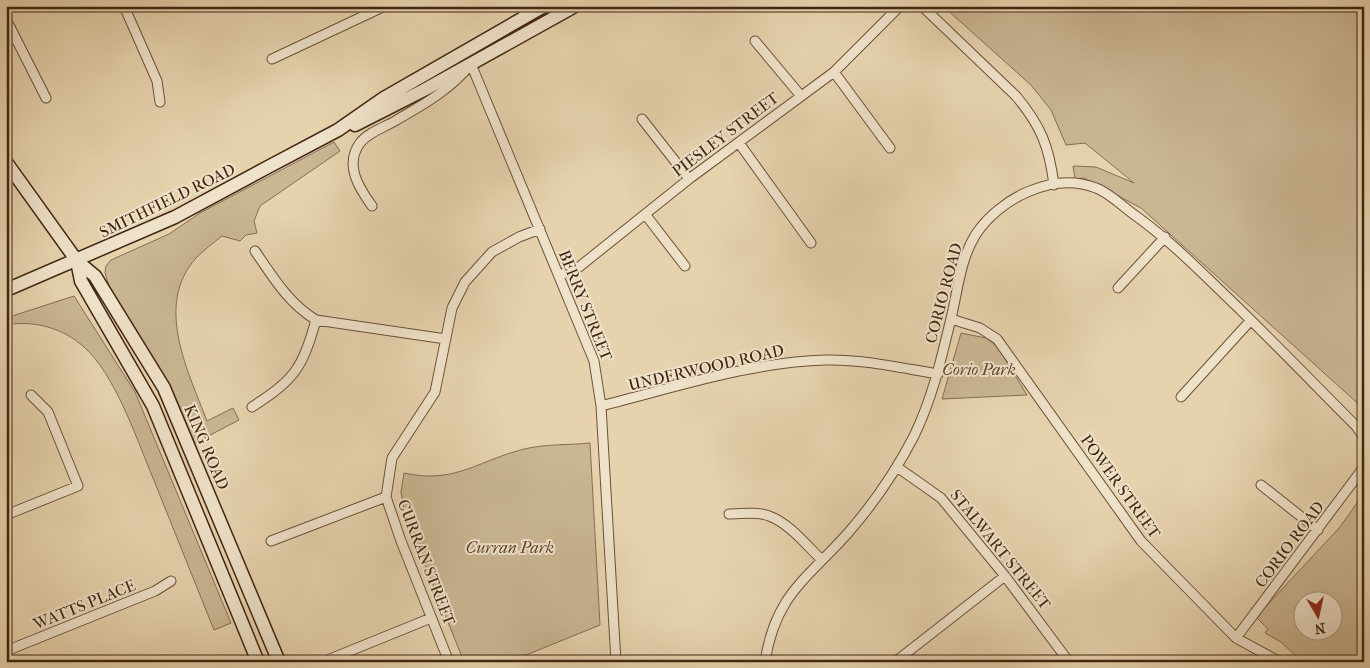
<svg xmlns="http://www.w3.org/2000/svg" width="1370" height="668" font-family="'IM FELL French Canon',serif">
  <rect width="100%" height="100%" fill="#e6d3ae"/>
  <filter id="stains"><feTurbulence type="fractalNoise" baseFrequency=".004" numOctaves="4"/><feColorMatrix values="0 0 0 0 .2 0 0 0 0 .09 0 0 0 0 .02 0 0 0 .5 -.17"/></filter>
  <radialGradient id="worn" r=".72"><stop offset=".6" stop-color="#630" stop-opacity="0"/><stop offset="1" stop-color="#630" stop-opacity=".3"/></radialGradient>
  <path fill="#cab693" stroke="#856e52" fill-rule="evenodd" d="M943 6H1364V409L1141 208 1084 178 1075 179 1073 166 1096 167 1134 183 1085 143 1066 145 1051 110 1031 85Z
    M334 142 340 151 260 206 254 221 257 233 246 235 240 241 222 236C213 243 204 250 196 258 154 305 188 371 207 421L233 408 239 420 195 443 143 341 110 289 105 273 106 266 111 260 169 234 200 213Z
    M74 296 135 392 231 623 214 630C194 579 173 529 153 478 137 440 115 374 84 347 63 328 34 320 6 325V318Z
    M961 333 986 338 998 347 1027 395 942 399Z
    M590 443 600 625 509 662H464L405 515 401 492 404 473C457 485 481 458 529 448 549 444 570 445 590 443Z
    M1364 493V662H1310L1297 657 1281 642 1265 633 1268 629 1256 617 1340 527ZM1302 600H1332V630H1302Z"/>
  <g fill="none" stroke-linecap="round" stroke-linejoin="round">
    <defs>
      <path id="minor" d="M124 6 157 81 160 102
        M922 6 1016 96C1041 126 1049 146 1054 185
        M6 19 46 98
        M755 41 801 96
        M272 59 385 6
        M834 72 890 148
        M642 119 689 179
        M739 143 811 243
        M372 206C359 188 344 165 360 143 367 133 385 127 395 121 424 104 450 90 471 64L594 361 601 406 616 662
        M645 214 685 266
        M255 251C273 277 288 303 316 320L446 339
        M560 275 579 267 689 179 834 72 900 6
        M1118 288 1165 237
        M951 319 980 328 997 339 1141 541 1236 638 1280 662
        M1181 397 1251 320
        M601 406C673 388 751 362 825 360 863 359 901 368 938 374
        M252 407C295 379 302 369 316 320
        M897 467 941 498 1005 576 1069 662
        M1261 485 1318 530
        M729 514C742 514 757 511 769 516 789 523 806 545 821 559
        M6 515 78 486 48 412 31 395
        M271 541 386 497
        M1236 638 1364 467
        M6 651 155 591 171 581
        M330 659 431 618
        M6 661V662
        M449 662 401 541 386 497 392 458 435 392 452 308 465 282 492 252 519 237 540 229
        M765 662C775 595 807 579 848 533 874 503 896 471 914 436 933 397 942 356 952 314 958 288 961 258 976 234 999 199 1053 171 1096 188 1110 193 1123 207 1136 216 1168 239 1195 266 1224 294 1269 337 1312 382 1356 426L1364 438
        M895 662 1005 576"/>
      <path id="secondary" d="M355 125 424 90 575 6
        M6 162 77 261 95 276 164 388 279 662
        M77 261 81 281 153 406 258 662
        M6 290 175 217 268 167 338 130 384 98 544 6"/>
    </defs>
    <use href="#minor" stroke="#6a5138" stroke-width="11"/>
    <use href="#secondary" stroke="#402611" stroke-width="15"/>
    <use href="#minor" stroke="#efe2ca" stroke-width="9"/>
    <use href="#secondary" stroke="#efe2ca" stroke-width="12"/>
  </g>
  <g text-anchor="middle" stroke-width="4" stroke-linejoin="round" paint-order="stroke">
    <g font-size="16" fill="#402611" stroke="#efe2ca">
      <text transform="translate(725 134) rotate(-37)" y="6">PIESLEY STREET</text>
      <text transform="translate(167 200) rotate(-26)" y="6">SMITHFIELD ROAD</text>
      <text transform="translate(943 293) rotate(-75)" y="6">CORIO ROAD</text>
      <text transform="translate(586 305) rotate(68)" y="6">BERRY STREET</text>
      <text transform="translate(706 367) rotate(-13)" y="6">UNDERWOOD ROAD</text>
      <text transform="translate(207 447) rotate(67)" y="6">KING ROAD</text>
      <text transform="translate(1121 486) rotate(54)" y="6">POWER STREET</text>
      <text transform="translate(1289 544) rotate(-53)" y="6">CORIO ROAD</text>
      <text transform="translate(1001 549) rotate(51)" y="6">STALWART STREET</text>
      <text transform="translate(427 562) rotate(69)" y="6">CURRAN STREET</text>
      <text transform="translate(84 604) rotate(-22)" y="6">WATTS PLACE</text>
    </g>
    <g font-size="16" font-style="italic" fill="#5c432b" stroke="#efe2ca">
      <text x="979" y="375">Corio Park</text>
      <text x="510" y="553">Curran Park</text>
    </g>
  </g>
  <rect width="1370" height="668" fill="none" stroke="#e6d3ae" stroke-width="25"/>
  <rect x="8" y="8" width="1355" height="653" fill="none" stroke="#402611" stroke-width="2.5"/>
  <rect x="12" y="12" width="1345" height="643" fill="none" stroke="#402611"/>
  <g transform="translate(1318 616) rotate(171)"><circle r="24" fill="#efe2ca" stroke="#a99780"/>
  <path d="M0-4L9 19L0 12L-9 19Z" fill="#8f2418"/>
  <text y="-8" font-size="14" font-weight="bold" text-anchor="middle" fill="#402611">N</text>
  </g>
  <rect width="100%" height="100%" filter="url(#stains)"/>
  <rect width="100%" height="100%" fill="url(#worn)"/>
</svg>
